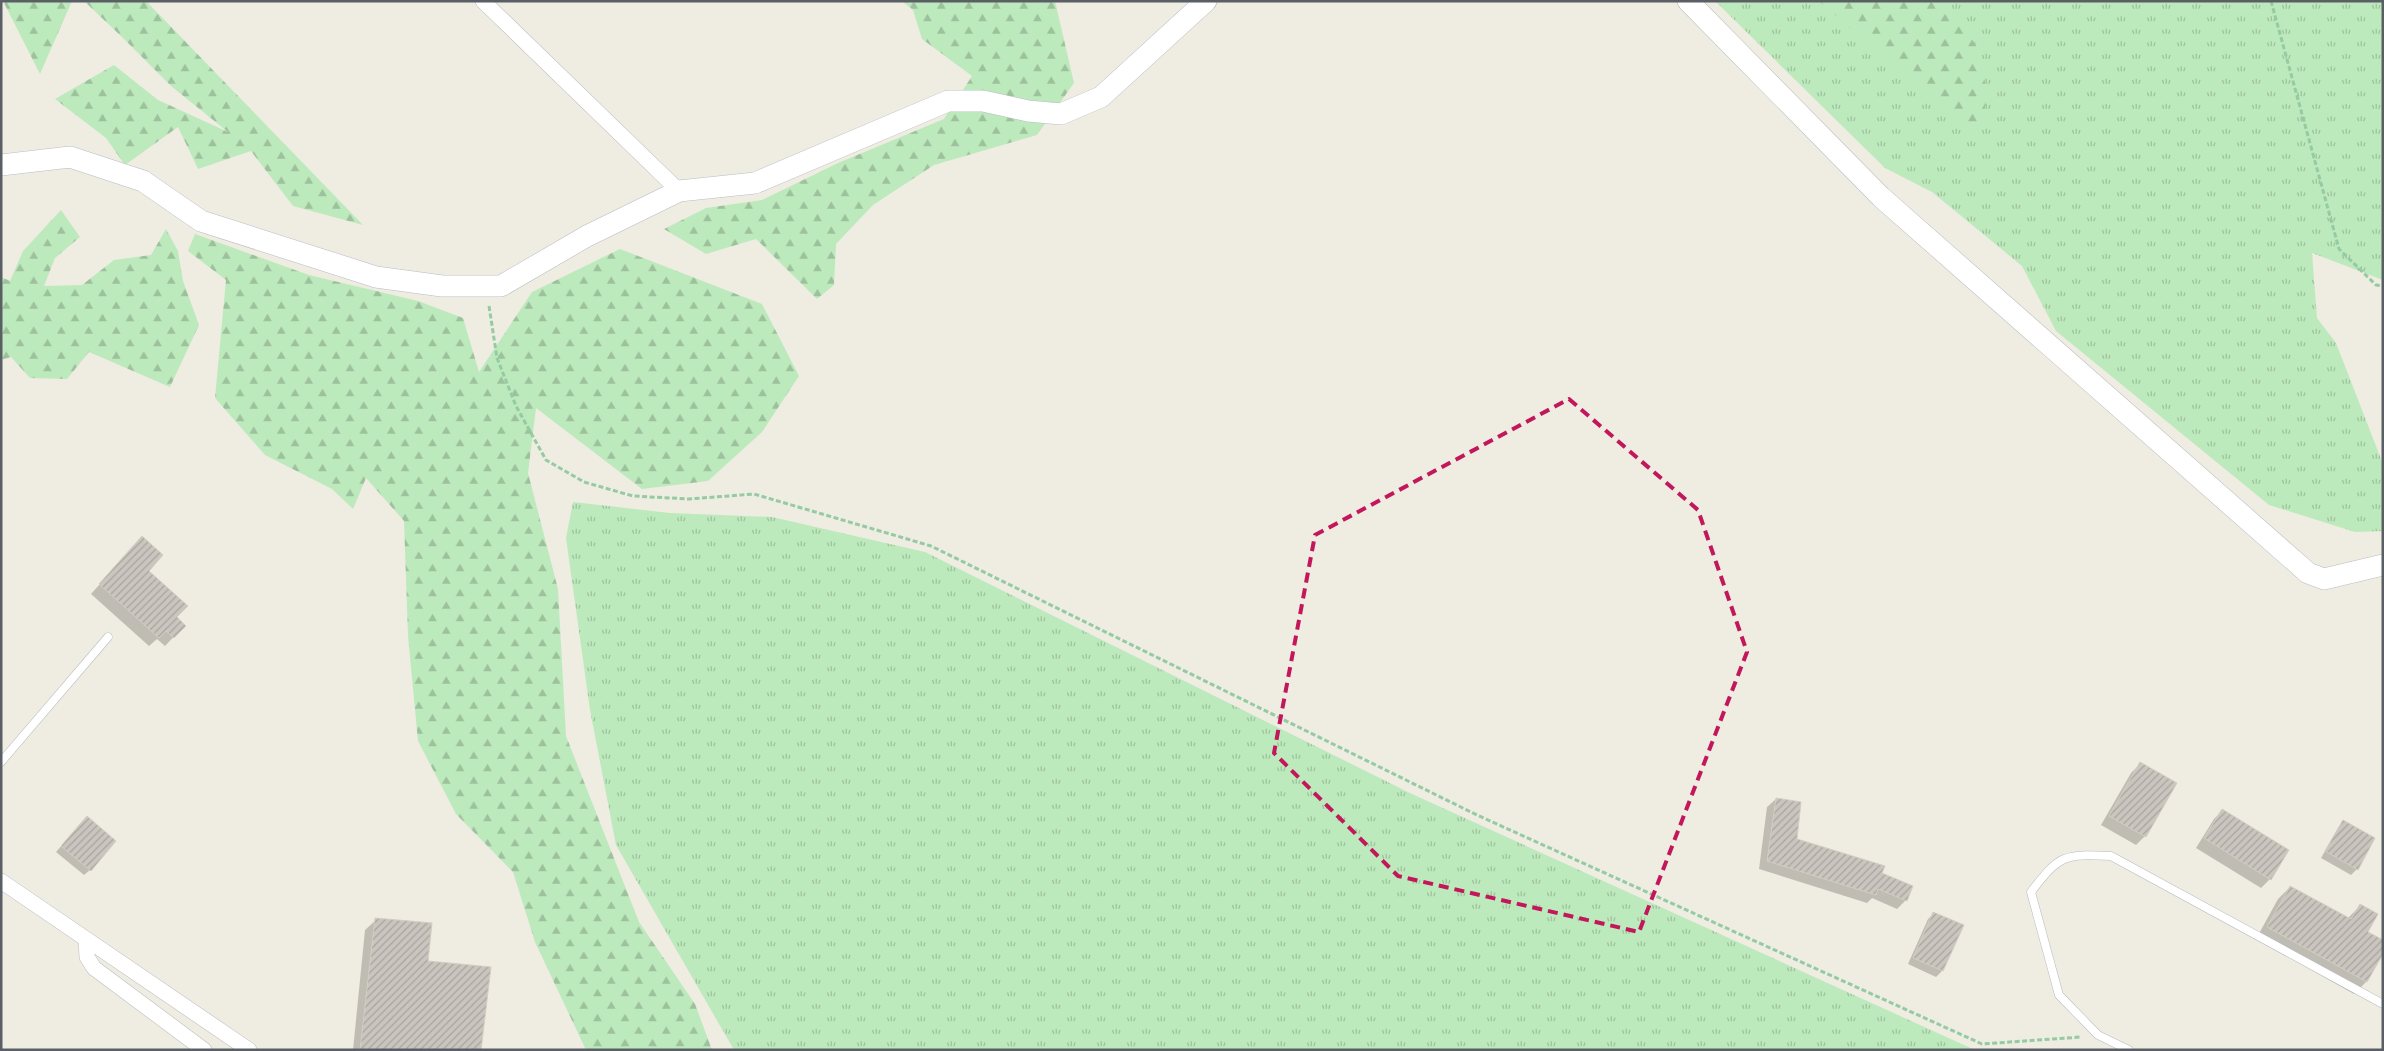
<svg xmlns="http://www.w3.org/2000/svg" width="2384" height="1051" font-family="Montserrat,sans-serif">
  <defs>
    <pattern id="grass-tufts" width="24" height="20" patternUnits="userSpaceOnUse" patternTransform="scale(1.25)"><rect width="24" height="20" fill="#bdeabc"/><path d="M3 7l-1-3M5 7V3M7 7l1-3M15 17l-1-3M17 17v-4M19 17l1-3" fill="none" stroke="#9dc19c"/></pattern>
    <pattern id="forest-firs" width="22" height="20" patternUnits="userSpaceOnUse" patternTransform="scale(1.25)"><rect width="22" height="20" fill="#bdeabc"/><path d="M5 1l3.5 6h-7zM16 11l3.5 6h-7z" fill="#9dc19c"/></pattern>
    <pattern id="building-hatch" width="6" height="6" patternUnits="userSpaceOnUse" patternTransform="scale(1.25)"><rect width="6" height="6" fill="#cac6bf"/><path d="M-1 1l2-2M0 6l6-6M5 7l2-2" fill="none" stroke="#a7a49f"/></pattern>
  </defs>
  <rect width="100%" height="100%" fill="#efece2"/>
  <path fill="url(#grass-tufts)" d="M1715 1H2383V280L2312 253 2317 318 2336 343 2383 464V531L2355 532 2269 505 2056 331 2022 266 1932 192 1885 168Z
    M573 502 670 513 772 517 925 552 1412 794 1975 1050H734L616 845 590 710 566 538Z"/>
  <path fill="url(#forest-firs)" d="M3 1H72L40 74Z
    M84 1H146L363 225 293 206 251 151 198 169 178 127 125 165 106 138 55 99 114 65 158 100 228 132 171 86 122 37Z
    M902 1H1055L1074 83 1037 135 934 165 873 205 836 244 834 285 817 299 756 239 706 254 664 229 706 208 762 200 838 163 944 119 972 76 922 39 913 10Z
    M1819 1H1941L1951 10 1978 48 1987 92 1983 122 1963 126Z
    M61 210 80 237 55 258 44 286 82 285 114 260 151 255 166 229 178 251 183 281 199 325 170 387 89 352 67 379 30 378 11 357 1 360V277L10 281 23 251Z
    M195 234 309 275 418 301 463 318 479 372 532 292 620 249 762 304 799 376 762 432 708 481 642 489 536 408 528 473 558 589 566 736 639 922 695 1004 712 1050H586L535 942 513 872 456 814 418 741 408 636 404 521 366 478 353 509 332 489 265 455 215 398 226 280 188 251Z"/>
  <path fill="#0003" d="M133 547 175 617 184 626 165 646 157 639 149 646 91 594Z
    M2140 764 2145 836 2136 845 2101 825 2131 773Z
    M1776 799 1796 840 1906 900 1897 909 1872 898 1867 903 1759 869 1767 807Z
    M2223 810 2270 879 2261 888 2196 848 2214 819Z
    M2343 822 2357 869 2351 875 2321 858 2338 828Z
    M81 823 90 870 84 875 56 852Z
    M2290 887 2348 918 2360 906 2366 982 2354 994 2256 939 2278 899Z
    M1934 913 1962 926 1942 971 1936 977 1908 964 1928 919Z
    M376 920 426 962 479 1050H353L365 930Z"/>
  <path fill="url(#building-hatch)" stroke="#d4cdc0" d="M142 536 163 555 149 571 188 606 177 617 186 626 174 638 166 631 159 638 99 584Z
    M2140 762 2177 783 2146 837 2109 816Z
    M1776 798 1801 802 1797 839 1885 866 1882 873 1913 886 1907 901 1878 889 1876 895 1767 861Z
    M2222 809 2289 850 2271 880 2204 838Z
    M87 816 116 841 91 871 61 846Z
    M2343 820 2375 838 2358 870 2325 851Z
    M2290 886 2351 919 2360 904 2378 914 2368 932 2383 940V954L2367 982 2267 927Z
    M1933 912 1964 925 1943 971 1913 958Z
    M375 918 432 923 428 961 491 967 481 1050H360Z"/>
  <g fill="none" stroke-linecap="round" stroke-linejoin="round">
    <defs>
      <path id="lane" d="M1 762 108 637
        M2129 1050 2098 1035 2059 995 2031 892C2060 854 2064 854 2111 856L2383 1004"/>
      <path id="street" d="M483 1 679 191
        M1 881 249 1050
        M86 939 87 957 94 968 204 1050"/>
      <path id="secondary" d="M1688 1 1881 197 2308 573 2324 579 2383 565
        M1 165 70 157 143 181 201 221 376 277 442 286H501L587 236 679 191 755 183 948 101H983L1028 111 1061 114 1101 97 1206 1"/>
    </defs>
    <use href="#lane" stroke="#b7bbc0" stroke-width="9"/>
    <use href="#street" stroke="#b7bbc0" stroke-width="16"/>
    <use href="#secondary" stroke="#b8bcc2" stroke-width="22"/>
    <path stroke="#94cba2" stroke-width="3" stroke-dasharray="5 2.5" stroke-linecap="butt" d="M2271 1 2339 249 2376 285 2383 286
      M489 306 497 358 516 406 546 460 584 482 633 496 689 499 754 494 931 546 1477 815 1982 1044 2081 1037"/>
    <use href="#lane" stroke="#fff" stroke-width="8"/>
    <use href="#street" stroke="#fff" stroke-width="15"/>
    <use href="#secondary" stroke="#fff" stroke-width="21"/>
  </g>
  <path fill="none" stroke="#c2185b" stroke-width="4" stroke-dasharray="10 6" stroke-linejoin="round" d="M1569 399 1698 510 1747 652 1639 932 1398 876 1274 753 1315 535Z"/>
  <rect width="2384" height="1051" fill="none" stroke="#5a5f65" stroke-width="5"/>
</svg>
